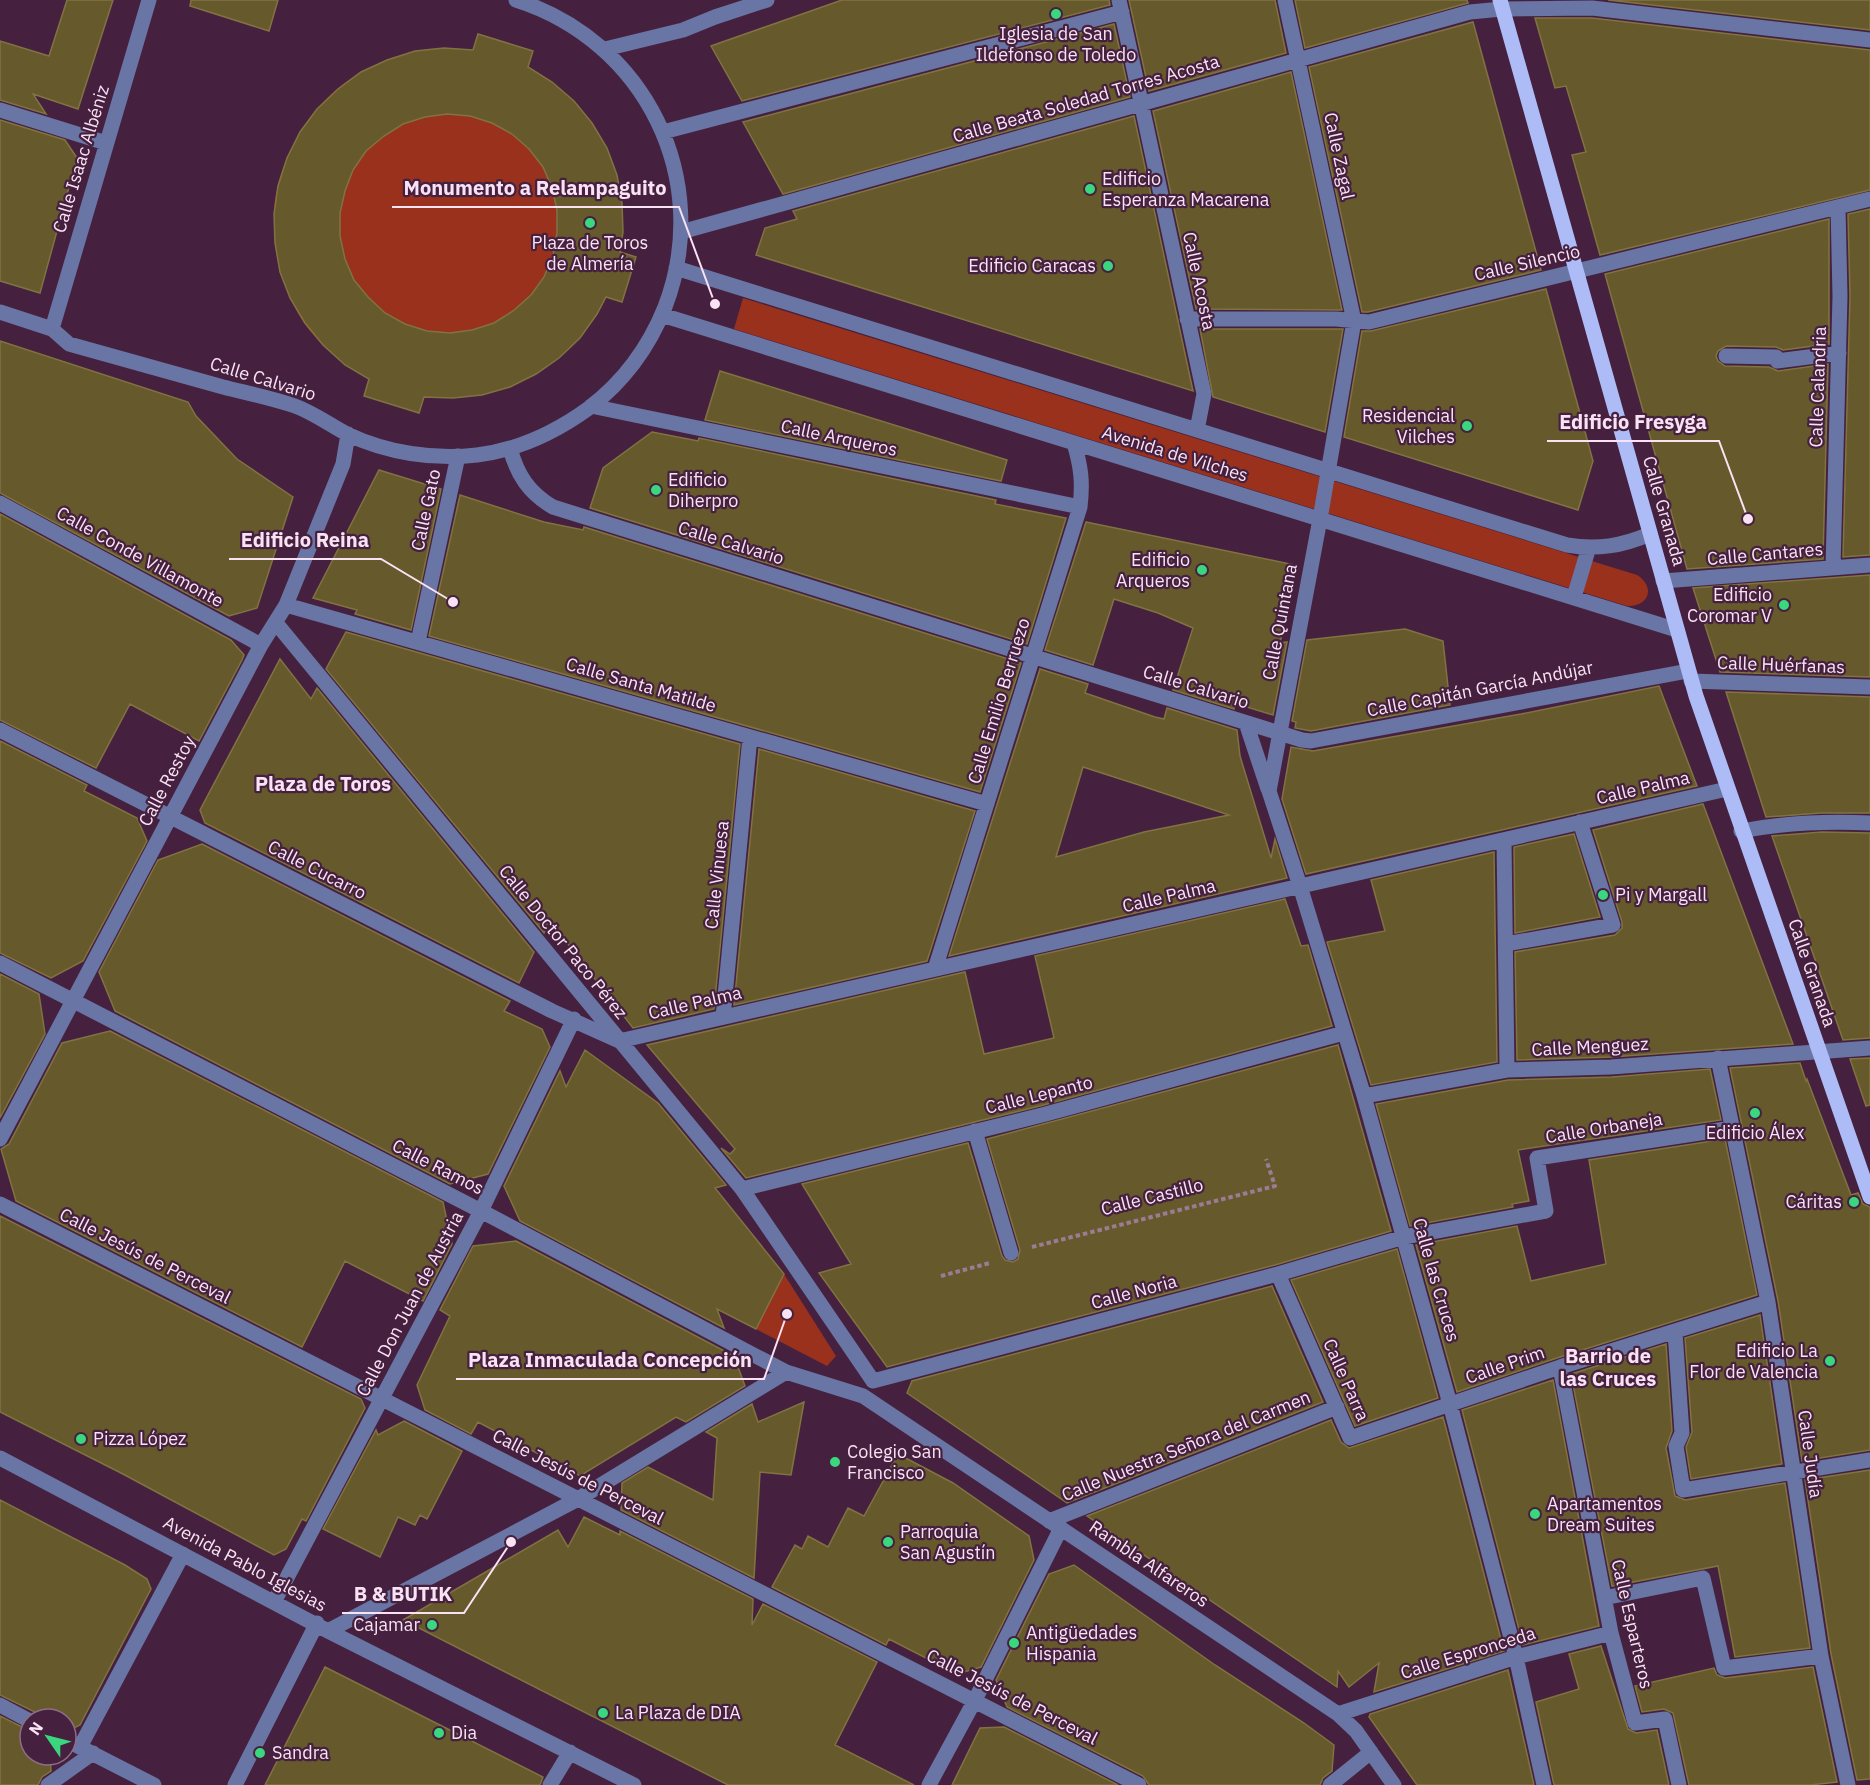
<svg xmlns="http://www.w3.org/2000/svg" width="1870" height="1785" font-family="'IBM Plex Sans',sans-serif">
  <rect width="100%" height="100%" fill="#45213f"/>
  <path fill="#99311c" d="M478 34 533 51 528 67 552 82 574 101 617 175 622 203 623 232 620 251 636 257 622 302 606 297C568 371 506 401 424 397L419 413 365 396 369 379C338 360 305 335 291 299 285 285 285 268 282 254 279 241 274 227 274 214 274 191 282 167 292 148 329 74 393 45 473 50Z
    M743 298 1637 575C1656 587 1649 607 1627 606L734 329Z
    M784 1274 836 1356 827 1366 756 1329Z"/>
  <path fill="#66592b" stroke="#817341" stroke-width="1.5" fill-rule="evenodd" d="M67 0H113L78 109 33 94 46 114 0 100V41L49 56Z
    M191 0H278L269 31 190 6Z
    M842 0H1109L1110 5 742 101 711 46Z
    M1129 0H1275L1286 53 1149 91Z
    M1295 0H1467L1468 3 1305 48Z
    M1608 0H1870V30Z
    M1535 18H1592L1870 50V190L1600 255 1572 155 1586 152 1566 86 1555 88Z
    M1473 22 1541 270 1368 312H1362L1309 67Z
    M1114 24 1130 97 783 194 743 122Z
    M478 34 533 51 528 67 552 82 574 101 592 123 607 148 617 175 622 203 623 232 620 252 636 257 622 302 606 297 597 314 580 338 559 358 536 374 510 387 482 395 453 398 424 397 419 413 364 396 369 379 345 365 323 345 305 323 290 298 280 272 275 243 274 214 278 186 287 158 300 132 317 109 338 89 361 72 387 60 415 51 444 48 473 50ZM447 114 470 116 492 123 512 134 529 149 543 167 552 188 557 210V233L553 255 544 277 531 295 513 311 494 323 472 330 450 333 427 331 405 324 385 313 368 297 354 280 345 259 340 236V213L345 191 353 170 366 151 384 136 403 124 425 117Z
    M1291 72 1342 310 1196 309 1153 111Z
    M1134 116 1193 391 756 255 765 228 797 219 793 211Z
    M0 120 65 140 77 158 40 293 0 281Z
    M1870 209V555L1843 557 1850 296 1848 214Z
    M1829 219V344L1783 350 1776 347 1726 346 1718 351 1716 356 1718 361 1725 366 1769 367 1778 371 1828 364 1823 559 1687 569 1605 274Z
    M1546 289 1593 461 1578 510 1344 437 1362 331H1371Z
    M1200 329H1343L1325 432 1213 397Z
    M0 341 188 402 196 416 237 459 293 497 257 608 229 616 0 493Z
    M720 371 1007 460 1001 481 705 420Z
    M652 432 698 441 699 438 996 500 995 504 1066 518 1027 644 590 508 603 468Z
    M379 470 441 489 411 630 355 614 357 610 313 598Z
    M460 495 544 522 583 530 584 527 1021 663 980 792 429 636Z
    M0 514 231 640 244 655 242 660 199 741 130 704 96 768 0 720Z
    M1086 522 1295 565 1280 643 1287 642 1273 715 1234 703V709L1173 690 1193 628 1158 613 1114 599 1093 665 1045 650Z
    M1870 575V677L1720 672 1693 588Z
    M1405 629 1443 641 1450 705 1311 731 1295 728 1296 722 1292 721 1307 640Z
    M346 632 740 744 714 1009 633 1028 550 921 544 933 326 669Z
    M280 659 311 699 317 688 534 952 519 983 205 823 200 810Z
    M1040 669 1088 684 1085 693 1155 717 1164 719 1167 708 1237 730 1240 756 1271 858 1275 839 1287 878 949 956ZM1083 767 1139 785 1229 815 1144 832 1056 857Z
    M1659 686 1697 786 1306 874 1282 799 1291 747 1313 751 1521 714Z
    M1726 692 1870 697V813H1821L1766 817Z
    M0 741 87 785 84 791 137 818 147 841 83 961 51 978 0 953Z
    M759 749 975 811 927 961 734 1005Z
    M1703 804 1793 1044 1611 1057 1517 1060 1515 952 1615 935 1622 928V922L1593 830Z
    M1822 832 1870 833V1038L1843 1040 1772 836Z
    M1574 834 1600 917 1515 933 1514 847Z
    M202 844 510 1001 504 1011 542 1029 550 1047 488 1174 450 1184 115 1011 99 972 158 860Z
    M1494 852 1497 1062 1371 1085 1327 942 1385 931 1371 880Z
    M1285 899 1301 946 1308 945 1332 1026 1040 1106 746 1178 721 1148 730 1154 735 1149 647 1045 965 972 984 1054 1054 1038 1035 956Z
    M0 974 39 994 45 1034 0 1118Z
    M110 1031 443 1202 452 1244 423 1301 345 1261 302 1347 16 1201 1 1149 9 1144 62 1043Z
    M1338 1045 1391 1231 1275 1265 887 1367 819 1273 851 1264 802 1184 968 1143 1002 1256 1005 1260 1013 1262 1018 1259 1020 1250 987 1139Z
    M585 1050 658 1103 726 1185 715 1188 784 1274 756 1329 717 1309 724 1328 520 1221 504 1186 560 1071 566 1087Z
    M1870 1058V1105L1866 1106 1850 1059Z
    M1800 1063 1806 1081 1807 1079 1851 1195 1858 1193 1863 1204 1870 1207V1450L1802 1461 1778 1301 1730 1068Z
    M1710 1069 1721 1120 1518 1150 1529 1201 1512 1204 1513 1207 1410 1226 1376 1104 1508 1080 1612 1077Z
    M1725 1139 1757 1295 1557 1358 1457 1392 1416 1245 1517 1226 1531 1281 1606 1264 1589 1160Z
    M0 1216 361 1399 365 1408 306 1521 302 1519 286 1549 274 1555 121 1473 0 1412Z
    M516 1241 734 1356 745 1386 686 1422 676 1417 580 1476 478 1422 471 1434 425 1410 417 1385 450 1316 440 1310 473 1246Z
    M1397 1249 1438 1398 1355 1426 1291 1280Z
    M1272 1286 1323 1402 1067 1503 907 1393 912 1381Z
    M1760 1315 1782 1464 1691 1479 1686 1447 1692 1432 1685 1338Z
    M1666 1344 1672 1431 1666 1448 1675 1496 1685 1500 1785 1483 1810 1648 1735 1657 1718 1566 1612 1586 1571 1374Z
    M1553 1380 1599 1626 1523 1645 1462 1410Z
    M804 1402 791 1475 760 1472 754 1578 621 1510 622 1483 648 1467 713 1500 717 1438 706 1432 752 1404 758 1422Z
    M1443 1417 1504 1651 1374 1692 1379 1663 1349 1687 1338 1671 1337 1687 1087 1516 1331 1420 1341 1442 1349 1448Z
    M404 1421 462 1451 427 1519 420 1515 415 1525 398 1517 380 1557 323 1529 376 1430 378 1435Z
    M898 1454 953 1483 1029 1536 1034 1560 981 1667 957 1674 889 1639 886 1645 772 1587 795 1545 802 1549 808 1536 828 1547 848 1508 864 1516Z
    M1870 1470V1779L1857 1780 1831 1654 1805 1480Z
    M0 1500 125 1565 147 1579 151 1589 80 1725 68 1731 66 1730V1719H39L35 1712 0 1695Z
    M584 1517 620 1535V1531L753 1599 752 1625 763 1604 877 1662 835 1745 914 1785H728L403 1620 558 1530 568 1547Z
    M1074 1565 1215 1665 1304 1723 1334 1745 1332 1771 1323 1778 1320 1785H1149L1143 1776 1007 1707 996 1680 1049 1574Z
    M1601 1646 1628 1729 1636 1733 1657 1730 1669 1785H1554L1536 1702 1579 1689 1569 1654Z
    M325 1667 543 1777 540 1785H265Z
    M1813 1667 1837 1782 1810 1785H1689L1673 1713 1664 1709 1642 1712 1635 1686 1714 1668 1717 1675 1725 1678Z
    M1508 1670 1534 1785H1417L1369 1717 1370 1714Z
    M0 1716 30 1731V1755H50L51 1771 42 1777 38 1785H0Z
    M1004 1727 1118 1785H952L980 1728Z"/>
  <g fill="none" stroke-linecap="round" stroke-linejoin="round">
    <path stroke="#9a7c95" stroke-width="4" stroke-dasharray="4.5 3" stroke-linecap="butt" d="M1032 1247 1275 1186 1266 1159
      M941 1276 990 1263"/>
    <path stroke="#6975a4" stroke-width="15" d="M1119 0 1204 394 1197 430
      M1285 0 1354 321 1320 519 1269 791 1300 886 1364 1096 1450 1404 1516 1657 1544 1785
      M605 49 683 30 715 17 767 0
      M0 110 106 143
      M663 132 1122 12
      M681 232 1470 12 1502 9 1592 8 1870 40
      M676 268 1567 545C1597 550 1622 546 1650 534
      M0 312 52 329 69 344C120 358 172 373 223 387 247 393 272 398 295 406 314 413 330 425 347 434 387 453 434 460 477 455 518 450 556 432 589 408 623 382 649 347 665 307 714 179 645 41 516 0
      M662 315 1677 630
      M1187 319H1336L1369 322 1870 199
      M52 329 149 0
      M1726 356 1776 357 1777 361 1839 353
      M591 406 1080 507
      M510 448C517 475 529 493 553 507L1302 740 1311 741 1688 671
      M0 503 261 645
      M1833 568 1840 296 1838 207
      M1663 581 1870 565
      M1574 597 1589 547
      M286 605 987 804
      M276 623 742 1189 873 1381
      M418 642 458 456
      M1691 681 1870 687
      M1246 723 1268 789
      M0 730 552 1011 619 1041 1727 789
      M1741 831C1783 823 1827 821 1870 823
      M1504 840 1507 1070
      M1506 944 1613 925 1580 822
      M0 963 481 1211 786 1372 863 1396 1338 1714 1356 1731 1394 1785
      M935 969 1080 507C1083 482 1081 467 1074 443
      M723 1017 750 737
      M1718 1058 1768 1302 1821 1656 1848 1785
      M1364 1096 1507 1070 1611 1067 1870 1048
      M975 1131 1011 1253
      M0 1139 261 645 286 605 343 464 348 434
      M742 1189 1042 1115 1344 1033
      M0 1204 1139 1785
      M1278 1274 1350 1438 1560 1367 1768 1302
      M1675 1332 1682 1433 1676 1446 1683 1490 1870 1460
      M1560 1367 1611 1633 1635 1723 1665 1719 1679 1785
      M873 1381 1278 1274 1404 1237 1546 1211 1537 1158 1732 1128
      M0 1458 328 1631 634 1785
      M1049 1521 1337 1407
      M1604 1598 1703 1578 1724 1668 1821 1656
      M274 1602 481 1211 574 1019
      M328 1631 578 1499 786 1372
      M0 1705 30 1721
      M1338 1714 1516 1657 1611 1633
      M66 1740 154 1785
      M80 1747 183 1554
      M48 1785 93 1753
      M235 1785 317 1623
      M550 1785 570 1752
      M929 1785 975 1700 1061 1528
      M1330 1785 1371 1752"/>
    <path stroke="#adbbf6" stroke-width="15" d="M1500 0 1696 696 1870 1197"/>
  </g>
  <g fill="#3ad77f" stroke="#45213f" stroke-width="2">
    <circle cx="1056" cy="14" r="6"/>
    <circle cx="1090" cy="189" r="6"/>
    <circle cx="590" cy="223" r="6"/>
    <circle cx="1108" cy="266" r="6"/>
    <circle cx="1467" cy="426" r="6"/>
    <circle cx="656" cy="490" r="6"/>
    <circle cx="1202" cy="570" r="6"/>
    <circle cx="1784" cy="605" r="6"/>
    <circle cx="1603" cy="895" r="6"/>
    <circle cx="1755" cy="1113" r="6"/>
    <circle cx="1854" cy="1202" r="6"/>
    <circle cx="1830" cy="1361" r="6"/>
    <circle cx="81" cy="1439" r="6"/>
    <circle cx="835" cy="1462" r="6"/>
    <circle cx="1535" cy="1514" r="6"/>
    <circle cx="888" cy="1542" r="6"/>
    <circle cx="432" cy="1625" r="6"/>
    <circle cx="1014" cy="1643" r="6"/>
    <circle cx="603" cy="1713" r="6"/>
    <circle cx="439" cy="1733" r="6"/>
    <circle cx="260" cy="1753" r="6"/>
  </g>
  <g text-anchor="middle" stroke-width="4.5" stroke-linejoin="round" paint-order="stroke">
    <g font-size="18" fill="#fae2f5" stroke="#45213f" text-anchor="start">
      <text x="1056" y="40" text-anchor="middle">Iglesia de San<tspan x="1056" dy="21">Ildefonso de Toledo</tspan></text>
      <text x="1102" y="185">Edificio<tspan x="1102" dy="21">Esperanza Macarena</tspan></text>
      <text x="590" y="249" text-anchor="middle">Plaza de Toros<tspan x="590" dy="21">de Almería</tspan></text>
      <text x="1096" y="272" text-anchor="end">Edificio Caracas</text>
      <text x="1455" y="422" text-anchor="end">Residencial<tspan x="1455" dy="21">Vilches</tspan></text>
      <text x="668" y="486">Edificio<tspan x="668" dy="21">Diherpro</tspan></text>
      <text x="1190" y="566" text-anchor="end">Edificio<tspan x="1190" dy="21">Arqueros</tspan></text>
      <text x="1772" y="601" text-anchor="end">Edificio<tspan x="1772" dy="21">Coromar V</tspan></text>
      <text x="1615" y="901">Pi y Margall</text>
      <text x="1755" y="1139" text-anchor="middle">Edificio Álex</text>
      <text x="1842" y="1208" text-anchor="end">Cáritas</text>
      <text x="1818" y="1357" text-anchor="end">Edificio La<tspan x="1818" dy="21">Flor de Valencia</tspan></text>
      <text x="93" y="1445">Pizza López</text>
      <text x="847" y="1458">Colegio San<tspan x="847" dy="21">Francisco</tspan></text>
      <text x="1547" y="1510">Apartamentos<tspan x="1547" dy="21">Dream Suites</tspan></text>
      <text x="900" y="1538">Parroquia<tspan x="900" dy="21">San Agustín</tspan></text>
      <text x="420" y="1631" text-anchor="end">Cajamar</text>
      <text x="1026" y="1639">Antigüedades<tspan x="1026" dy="21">Hispania</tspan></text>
      <text x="615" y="1719">La Plaza de DIA</text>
      <text x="451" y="1739">Dia</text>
      <text x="272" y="1759">Sandra</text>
    </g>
    <g font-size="18" fill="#fae2f5" stroke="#45213f">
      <text transform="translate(1086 99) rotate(-16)" y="6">Calle Beata Soledad Torres Acosta</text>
      <text transform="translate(1339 156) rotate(78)" y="6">Calle Zagal</text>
      <text transform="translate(81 159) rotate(-73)" y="6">Calle Isaac Albéniz</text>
      <text transform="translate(1527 263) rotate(-13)" y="6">Calle Silencio</text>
      <text transform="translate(1199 281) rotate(78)" y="6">Calle Acosta</text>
      <text transform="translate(263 379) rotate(17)" y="6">Calle Calvario</text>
      <text transform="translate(1818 387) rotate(-88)" y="6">Calle Calandria</text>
      <text transform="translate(839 438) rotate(12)" y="6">Calle Arqueros</text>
      <text transform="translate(1175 454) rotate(17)" y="6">Avenida de Vilches</text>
      <text transform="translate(426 510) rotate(-78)" y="6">Calle Gato</text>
      <text transform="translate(1664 511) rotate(74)" y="6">Calle Granada</text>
      <text transform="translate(731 543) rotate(17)" y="6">Calle Calvario</text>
      <text transform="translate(1765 554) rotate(-5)" y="6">Calle Cantares</text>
      <text transform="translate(140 557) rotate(29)" y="6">Calle Conde Villamonte</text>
      <text transform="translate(1280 622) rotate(-79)" y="6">Calle Quintana</text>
      <text transform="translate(1781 665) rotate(2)" y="6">Calle Huérfanas</text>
      <text transform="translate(641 685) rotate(16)" y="6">Calle Santa Matilde</text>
      <text transform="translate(1196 687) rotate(17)" y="6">Calle Calvario</text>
      <text transform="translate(1480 689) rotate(-11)" y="6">Calle Capitán García Andújar</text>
      <text transform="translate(999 701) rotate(-73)" y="6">Calle Emilio Berruezo</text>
      <text transform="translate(167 781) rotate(-62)" y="6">Calle Restoy</text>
      <text transform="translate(1643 788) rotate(-13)" y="6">Calle Palma</text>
      <text transform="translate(317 870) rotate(27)" y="6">Calle Cucarro</text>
      <text transform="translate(717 875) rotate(-84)" y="6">Calle Vinuesa</text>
      <text transform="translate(1169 896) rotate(-13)" y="6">Calle Palma</text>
      <text transform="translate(563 942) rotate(51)" y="6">Calle Doctor Paco Pérez</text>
      <text transform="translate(1812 973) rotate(71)" y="6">Calle Granada</text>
      <text transform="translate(695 1003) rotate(-13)" y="6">Calle Palma</text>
      <text transform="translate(1590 1047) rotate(-3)" y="6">Calle Menguez</text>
      <text transform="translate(1039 1095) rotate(-14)" y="6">Calle Lepanto</text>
      <text transform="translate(1604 1128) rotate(-9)" y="6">Calle Orbaneja</text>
      <text transform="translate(438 1167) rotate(27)" y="6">Calle Ramos</text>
      <text transform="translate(1152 1197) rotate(-14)" y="6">Calle Castillo</text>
      <text transform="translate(145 1256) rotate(27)" y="6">Calle Jesús de Perceval</text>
      <text transform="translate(1436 1280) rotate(74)" y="6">Calle las Cruces</text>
      <text transform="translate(1134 1292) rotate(-15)" y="6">Calle Noria</text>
      <text transform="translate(410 1304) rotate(-62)" y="6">Calle Don Juan de Austria</text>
      <text transform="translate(1505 1365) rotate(-19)" y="6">Calle Prim</text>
      <text transform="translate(1346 1380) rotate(66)" y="6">Calle Parra</text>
      <text transform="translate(1186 1446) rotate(-22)" y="6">Calle Nuestra Señora del Carmen</text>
      <text transform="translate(1810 1454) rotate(82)" y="6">Calle Judía</text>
      <text transform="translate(578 1477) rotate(27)" y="6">Calle Jesús de Perceval</text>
      <text transform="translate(245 1564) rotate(28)" y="6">Avenida Pablo Iglesias</text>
      <text transform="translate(1149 1564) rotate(34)" y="6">Rambla Alfareros</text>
      <text transform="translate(1632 1624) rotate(77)" y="6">Calle Esparteros</text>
      <text transform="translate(1468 1653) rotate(-17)" y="6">Calle Espronceda</text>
      <text transform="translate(1012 1697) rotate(27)" y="6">Calle Jesús de Perceval</text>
    </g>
    <g font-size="20" font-weight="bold" fill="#fae2f5" stroke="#45213f">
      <text x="323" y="791">Plaza de Toros</text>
      <text x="1608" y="1363">Barrio de<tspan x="1608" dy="23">las Cruces</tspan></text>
    </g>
  </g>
  <path fill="none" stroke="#fae2f5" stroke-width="2" d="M715 304L679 207H392M1748 519L1719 441H1547M453 602L381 559H229M787 1314L764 1379H456M511 1542L464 1613H342"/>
  <g fill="#fae2f5" stroke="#45213f" stroke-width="2">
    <circle cx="715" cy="304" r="6"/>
    <circle cx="1748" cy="519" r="6"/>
    <circle cx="453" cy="602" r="6"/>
    <circle cx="787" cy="1314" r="6"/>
    <circle cx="511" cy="1542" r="6"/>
  </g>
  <g font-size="20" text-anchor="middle" font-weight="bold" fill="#fae2f5" stroke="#45213f" stroke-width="4.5" stroke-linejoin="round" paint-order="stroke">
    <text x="535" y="195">Monumento a Relampaguito</text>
    <text x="1633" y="429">Edificio Fresyga</text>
    <text x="305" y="547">Edificio Reina</text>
    <text x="610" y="1367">Plaza Inmaculada Concepción</text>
    <text x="403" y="1601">B &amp; BUTIK</text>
  </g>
  <g transform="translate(48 1737) rotate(305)"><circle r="28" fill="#45213f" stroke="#8d6e88" stroke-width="1.5"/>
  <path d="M0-4.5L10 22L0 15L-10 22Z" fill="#3ad77f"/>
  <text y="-9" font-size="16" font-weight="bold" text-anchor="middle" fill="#fae2f5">N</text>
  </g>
</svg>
